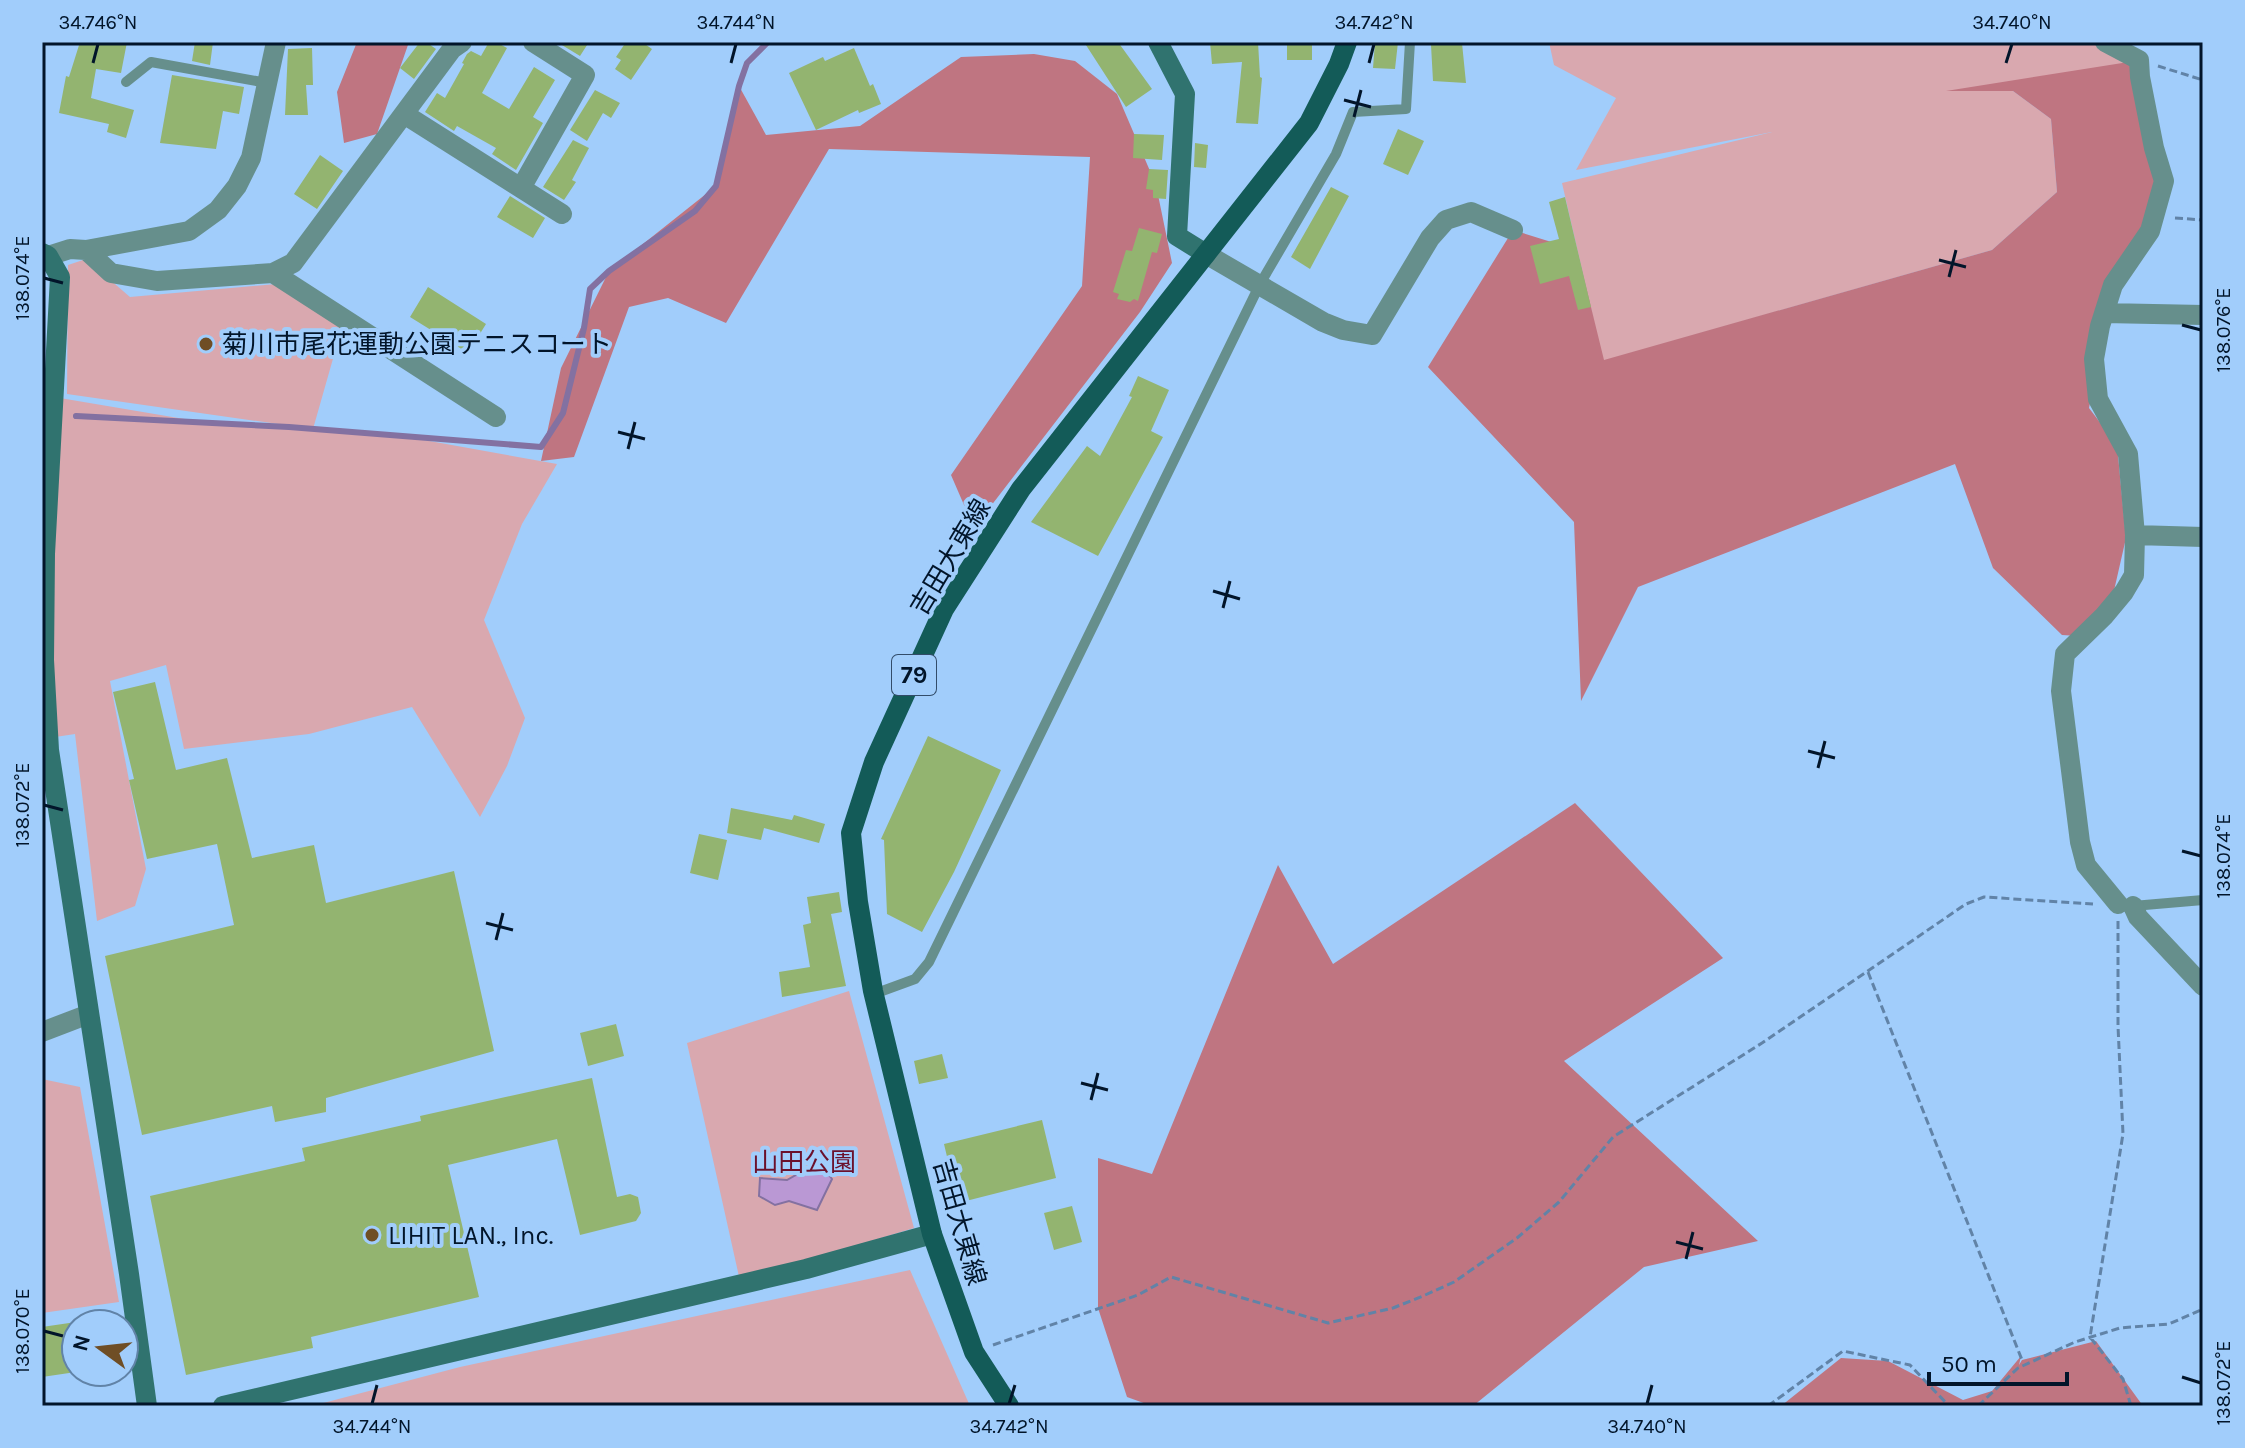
<svg xmlns="http://www.w3.org/2000/svg" width="2245" height="1448" font-family="Karla,'Noto Sans JP',sans-serif">
  <rect width="100%" height="100%" fill="#a1cdfb"/>
  <path fill="#d9a8af" d="M1549 42H2105L2135 61 1988 91H2013L2051 119 2057 192 1992 250 1603 361 1562 183 1772 132 1576 170 1616 98 1554 65Z
    M86 259 130 297 276 284 344 320 313 429 396 435 557 464 522 524 484 620 525 718 507 766 480 817 412 707 309 734 184 749 166 665 110 681 146 869 135 906 97 921 75 734 42 739V402L54 397 202 422 313 429 67 394 68 265Z
    M849 991 914 1228 740 1281 687 1043Z
    M42 1079 80 1087 119 1302 42 1313Z
    M910 1270 970 1406H642L641 1403 609 1406H312L460 1367Z"/>
  <path fill="#bf7581" d="M357 42H409L377 134 344 143 337 92Z
    M1034 54 1075 61 1117 94 1156 185 1172 263 1140 312 974 528 951 475 1082 286 1090 157 829 149 726 323 668 298 629 307 574 457 541 461 561 368 609 271 716 186 739 86 766 135 860 126 961 57Z
    M2135 61 2163 177 2150 231 2113 285 2089 408 2117 445 2126 538 2113 595 2078 636 2062 635 1993 568 1955 464 1638 587 1581 701 1574 522 1428 367 1513 230 1577 250 1604 360 1992 250 2057 192 2051 119 2013 91H1946Z
    M1575 803 1723 958 1564 1061 1758 1241 1644 1267 1473 1406H1152L1127 1397 1098 1308V1158L1152 1174 1278 865 1333 964Z
    M2096 1341 2143 1406H1781L1841 1358 1888 1361 1963 1400 1992 1391 2021 1356 2019 1365 2022 1360Z"/>
  <path fill="#ba98d4" stroke="#8371a1" stroke-width="2" d="M822 1166 832 1179 817 1210 789 1201 775 1205 759 1196 760 1178 787 1180 803 1171Z"/>
  <g fill="none" stroke-linecap="round" stroke-linejoin="round">
    <path stroke="#8371a1" stroke-width="6" d="M76 416 289 427 541 447 563 413 584 328 590 289 609 271 695 211 716 186 739 86 747 63 768 42"/>
  </g>
  <path fill="#93b470" d="M80 42H127L121 73 96 69 91 98 134 110 126 138 107 132 109 124 59 113 66 76 69 77Z
    M195 42H213L210 65 192 61Z
    M420 42H426L436 49 414 79 400 68Z
    M489 42H496L507 48 482 93 509 109 534 67 555 80 533 117 543 123 516 170 492 154 496 148 457 126 454 131 425 112 437 93 445 98 464 64 462 63 467 54 471 51 481 56Z
    M557 42H589L580 56Z
    M626 42H642L652 49 631 80 615 69 621 60 616 57Z
    M1084 42H1118L1152 89 1126 107Z
    M1210 42H1258L1260 77 1262 78 1258 124 1236 123 1242 62 1212 64Z
    M1287 42H1312V60H1287Z
    M1375 42H1398L1395 69 1373 68Z
    M1462 43 1466 83 1433 81 1431 45Z
    M312 48 313 85H306L308 115H285L288 49Z
    M854 48 870 86 873 84 881 104 859 113 858 110 816 130 789 73 823 57 825 61Z
    M172 75 244 87 239 114 223 111 216 149 160 143Z
    M595 90 620 103 611 118 603 113 587 141 570 130Z
    M1398 129 1424 141 1408 175 1383 164Z
    M1134 134 1164 135 1162 160 1133 158Z
    M573 140 589 148 572 180 576 182 564 200 543 187Z
    M1195 143 1208 145 1206 168 1194 167Z
    M320 155 343 171 317 209 294 194Z
    M1149 169 1168 170 1166 199 1153 198V190L1146 189Z
    M1331 187 1349 196 1310 269 1291 257Z
    M510 196 545 218 533 238 497 217Z
    M1565 197 1591 307 1578 310 1569 276 1540 284 1530 246 1559 239 1549 202Z
    M1139 228 1162 234 1157 253 1152 252 1138 301 1134 299 1130 302 1117 299 1119 294 1113 292 1126 250 1132 251Z
    M428 287 486 324 468 353 410 317Z
    M1138 376 1169 390 1151 431 1163 437 1098 556 1031 522 1087 446 1100 456 1132 397 1129 396Z
    M155 682 176 770 227 758 252 858 314 845 326 903 454 871 494 1051 326 1098V1112L275 1122 272 1106 142 1135 105 956 234 925 217 844 147 859 129 780 134 779 113 692Z
    M928 736 1001 770 954 872 922 932 887 914 884 840 881 839Z
    M731 808 792 820 794 815 825 824 819 843 764 828 761 840 727 833Z
    M699 834 727 840 718 880 690 873Z
    M839 892 842 912 831 914 846 986 782 997 779 972 810 967 803 925 811 923 807 897Z
    M616 1024 624 1056 588 1066 580 1033Z
    M942 1054 948 1078 919 1084 914 1061Z
    M592 1078 617 1197 630 1194 638 1197 641 1213 636 1221 580 1235 557 1139 448 1165 479 1297 311 1337 313 1348 186 1375 150 1196 305 1161 302 1148 421 1121 420 1116Z
    M1042 1120 1056 1178 958 1203 944 1144Z
    M1072 1206 1082 1242 1054 1250 1044 1213Z
    M76 1322V1372L42 1377V1327Z"/>
  <g fill="none" stroke-linecap="round" stroke-linejoin="round">
    <path stroke="#6183a7" stroke-width="3" stroke-dasharray="8 4" stroke-linecap="butt" d="M2158 66 2203 80
      M2175 218 2203 220
      M2118 921V1026L2123 1134 2090 1337 2123 1379 2131 1406
      M1868 972 2022 1360
      M993 1345 1138 1295 1171 1277 1328 1323 1393 1308 1423 1296 1454 1282 1517 1238 1559 1202 1613 1137 1762 1043 1966 904 1984 897 2093 904
      M1768 1406 1843 1351 1910 1365 1949 1406
      M1978 1406 2018 1368 2075 1342 2120 1328 2169 1324 2203 1309"/>
    <path stroke="#668f8c" stroke-width="10" d="M126 82 151 62 267 83
      M2133 906 2203 900
      M874 994 915 979 929 962 1260 284 1336 154 1353 112 1406 109 1410 42"/>
    <path stroke="#668f8c" stroke-width="20" d="M2105 42 2139 60 2140 77 2154 148 2164 181 2150 231 2113 285 2100 326 2094 359 2098 399 2128 454 2135 535 2134 575 2124 592 2104 616 2065 654 2061 691 2080 842 2086 865 2118 904
      M404 114 562 214
      M521 188 585 75 533 42
      M86 250 111 273 157 281 273 273 293 263 452 49 462 42
      M1206 254 1323 322 1343 330 1372 335 1430 238 1446 220 1471 212 1513 230
      M48 256 70 249 86 250 189 231 218 210 237 186 251 158 276 42
      M273 273 496 417
      M2104 313 2203 315
      M2135 535 2203 537
      M2133 906 2138 917 2203 986
      M42 1032 89 1014"/>
    <path stroke="#30736f" stroke-width="20" d="M1158 42 1185 94 1177 236 1206 254
      M42 253 48 256 60 277 45 554 44 660 49 750 129 1274 147 1406
      M223 1406 806 1269 932 1234"/>
    <path stroke="#135b58" stroke-width="20" d="M1009 1406 974 1352 932 1234 873 991 858 902 851 833 874 762 944 609 1021 489 1309 123 1339 64 1347 42"/>
  </g>
  <path fill="none" stroke="#02152a" stroke-width="3" d="M93 63 98 44M731 63 736 44M1369 63 1374 44M2006 63 2012 44M1344 100 1371 107M1354 117 1361 90M1939 260 1966 267M1949 277 1956 250M44 278 63 283M2182 325 2201 330M618 432 645 439M628 449 635 422M1213 591 1240 599M1223 608 1230 581M1808 751 1835 758M1818 768 1825 741M44 805 63 810M2182 851 2201 856M486 923 513 930M496 940 503 913M1081 1083 1108 1090M1091 1100 1098 1073M1676 1242 1703 1249M1686 1259 1693 1232M44 1331 63 1336M2182 1377 2201 1383M372 1404 377 1385M1009 1404 1015 1385M1647 1404 1652 1385"/>
  <g fill="#6f4e25" stroke="#a1cdfb" stroke-width="3">
    <circle cx="206" cy="344" r="8"/>
    <circle cx="372" cy="1235" r="8"/>
  </g>
  <g text-anchor="middle" stroke-width="8" stroke-linejoin="round" paint-order="stroke">
    <rect fill="#a1cdfb" stroke="#324c69" stroke-width="2" x="892" y="655" width="44" height="40" rx="6"/>
    <g font-size="24" font-weight="bold" fill="#02152a">
      <text x="914" y="683">79</text>
    </g>
    <g font-size="26" fill="#02152a" stroke="#a1cdfb" text-anchor="start">
      <text x="222" y="353">菊川市尾花運動公園テニスコート</text>
      <text x="388" y="1244">LIHIT LAN., Inc.</text>
    </g>
    <g font-size="26" fill="#02152a" stroke="#a1cdfb">
      <text transform="translate(950 557) rotate(-59)" y="9">吉田大東線</text>
      <text transform="translate(960 1222) rotate(74)" y="9">吉田大東線</text>
    </g>
    <g font-size="26" fill="#6b112c" stroke="#a1cdfb">
      <text x="804" y="1171">山田公園</text>
    </g>
  </g>
  <rect width="2245" height="1448" fill="none" stroke="#a1cdfb" stroke-width="88"/>
  <g transform="translate(100 1348) rotate(285)"><circle r="38" fill="#a1cdfb" stroke="#6183a7" stroke-width="2"/>
  <path d="M0-6L14 30L0 20L-14 30Z" fill="#6f4e25"/>
  <text y="-12" font-size="22" font-weight="bold" text-anchor="middle" fill="#02152a">N</text>
  </g>
  <path d="M1929 1372v12h138v-12" fill="none" stroke="#02152a" stroke-width="4"/>
  <text x="1941" y="1372" font-size="24" fill="#02152a" stroke="#a1cdfb" stroke-width="6" paint-order="stroke">50 m</text>
  <rect x="44" y="44" width="2157" height="1360" fill="none" stroke="#02152a" stroke-width="3"/>
  <g font-size="20" text-anchor="middle" fill="#02152a">
    <text x="98" y="29">34.746°N</text>
    <text x="736" y="29">34.744°N</text>
    <text x="1374" y="29">34.742°N</text>
    <text x="2012" y="29">34.740°N</text>
    <text transform="translate(22 278) rotate(-90)" y="7">138.074°E</text>
    <text transform="translate(2223 330) rotate(-90)" y="7">138.076°E</text>
    <text transform="translate(22 805) rotate(-90)" y="7">138.072°E</text>
    <text transform="translate(2223 856) rotate(-90)" y="7">138.074°E</text>
    <text transform="translate(22 1331) rotate(-90)" y="7">138.070°E</text>
    <text transform="translate(2223 1383) rotate(-90)" y="7">138.072°E</text>
    <text x="372" y="1433">34.744°N</text>
    <text x="1009" y="1433">34.742°N</text>
    <text x="1647" y="1433">34.740°N</text>
  </g>
</svg>
